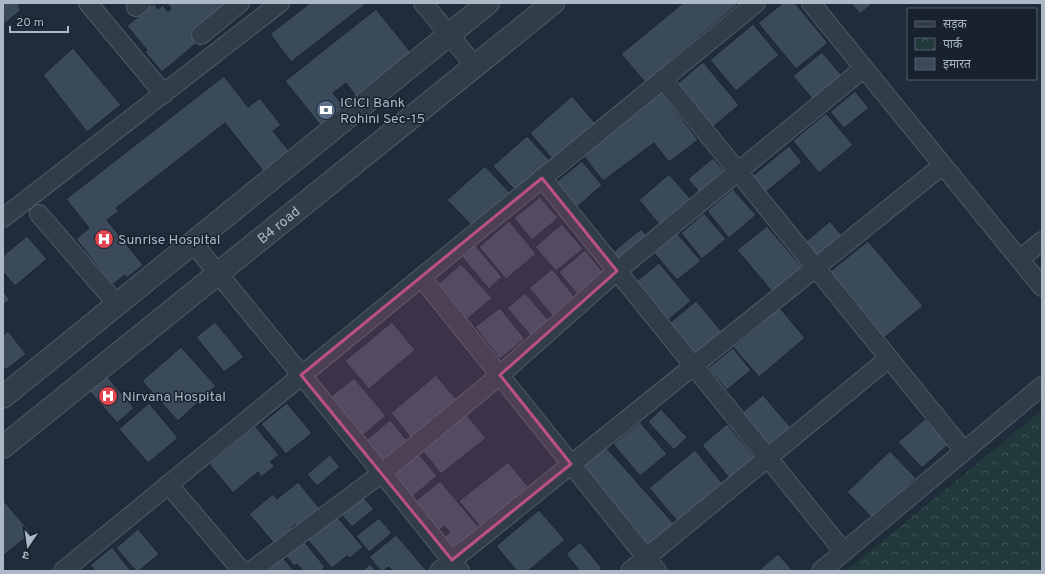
<svg xmlns="http://www.w3.org/2000/svg" width="1045" height="574" font-family="Overpass,'Noto Sans Devanagari',sans-serif">
  <defs>
    <pattern id="park-crowns" width="20" height="18" patternUnits="userSpaceOnUse"><rect width="20" height="18" fill="#21393b"/><path d="M2 6a3 3 0 1 1 6 0M12 15a3 3 0 1 1 6 0" fill="none" stroke="#3f5456"/></pattern>
  </defs>
  <rect width="100%" height="100%" fill="#1f2c3a"/>
  <path fill="url(#park-crowns)" d="M1042 410V571H846Z"/>
  <path fill="#3a4a5a" stroke="#1a2431" d="M3 3H21L18 6 21 10 4 24Z
    M154 3 158 9 163 5 168 12 171 8 167 3H234L199 41 162 72 145 52 147 50 127 26Z
    M310 3H367L291 62 270 34Z
    M683 3H736L737 5 645 82 621 54Z
    M783 3H795L828 43 796 69 758 23Z
    M851 3H873L860 14Z
    M376 9 413 55 358 99 346 83 333 93 344 107 321 126 285 81Z
    M753 24 779 55 736 91 710 60Z
    M73 48 121 105 87 132 43 75Z
    M822 52 843 77 814 101 793 76Z
    M703 62 739 105 713 127 677 84Z
    M224 76 248 107 260 98 281 125 273 131 289 151 263 171 225 123 116 208 119 211 107 220 143 265 127 278 125 275 112 285 76 239 89 228 66 199Z
    M661 91 698 140 669 162 654 143 603 181 580 151Z
    M855 91 869 108 844 128 830 112Z
    M572 96 596 124 554 161 530 133Z
    M826 113 853 145 819 173 793 141Z
    M527 136 553 164 519 195 493 166Z
    M789 146 802 162 765 193 751 177Z
    M713 158 725 172 700 193 688 179Z
    M582 161 602 185 576 208 555 183Z
    M485 166 512 195 475 229 447 200Z
    M669 174 695 204 664 230 639 200Z
    M733 189 756 215 729 238 707 211Z
    M540 197 558 218 532 240 514 218Z
    M704 213 726 239 702 259 681 233Z
    M509 221 536 254 506 279 479 247Z
    M830 221 843 237 816 259 803 244Z
    M562 224 583 249 556 271 535 247Z
    M767 226 804 269 774 294 737 250Z
    M641 229 651 241 623 264 613 252Z
    M677 233 701 261 677 280 654 253Z
    M27 236 47 259 15 286 3 272V256Z
    M868 241 923 306 883 339 828 273Z
    M475 245 502 277 489 289 462 257Z
    M585 250 603 272 577 294 559 272Z
    M659 263 691 301 667 321 634 283Z
    M461 264 492 298 465 321 435 287Z
    M552 269 578 301 556 320 529 288Z
    M3 291 10 300 3 305Z
    M525 293 549 321 531 336 507 308Z
    M696 301 723 333 694 357 667 325Z
    M500 308 525 339 500 359 475 327Z
    M780 308 805 338 759 377 733 347Z
    M215 322 244 357 224 372 196 337Z
    M392 322 415 350 369 389 345 361Z
    M8 331 26 354 6 370 3 366V335Z
    M181 347 216 386 178 421 142 381Z
    M733 348 751 370 727 390 708 368Z
    M104 373 134 408 117 423 86 387Z
    M436 375 460 404 414 442 391 413Z
    M354 378 386 416 361 437 329 398Z
    M763 395 792 429 768 449 739 415Z
    M149 403 178 438 148 463 119 429Z
    M287 403 312 433 286 454 261 424Z
    M661 409 687 437 674 450 648 422Z
    M465 413 486 438 441 474 421 449Z
    M925 419 949 444 922 468 898 442Z
    M390 420 411 445 384 467 364 442Z
    M640 422 667 454 640 476 613 444Z
    M727 424 756 459 731 480 702 445Z
    M255 426 279 455 270 462 275 466 261 477 258 472 233 493 209 464Z
    M605 446 675 525 650 547 580 467Z
    M695 450 723 484 678 522 649 488Z
    M890 451 916 478 873 519 847 492Z
    M417 452 437 476 410 499 389 474Z
    M330 455 340 467 317 486 307 474Z
    M508 462 531 490 483 530 459 501Z
    M440 481 482 531 454 554 442 539 450 532 444 526 436 533 412 504Z
    M298 482 320 509 299 527 296 524 291 528 294 531 276 546 249 514 273 494 277 499Z
    M360 494 374 509 352 527 339 512Z
    M3 500 31 533 3 556Z
    M539 510 565 540 528 571H517L496 546Z
    M335 514 363 547 350 558 347 556 332 568 306 538Z
    M379 518 392 533 369 552 356 536Z
    M138 529 159 554 139 571H136L116 548Z
    M396 535 427 571H393L389 567 383 571H381L369 557Z
    M303 540 325 567 321 571H303L297 564 294 566 285 555Z
    M580 542 602 568 599 571H580L566 554Z
    M112 547 131 571H95L90 565Z
    M280 554 294 571H259Z
    M778 554 793 571H758Z
    M370 564 376 571H362Z"/>
  <g fill="none" stroke-linecap="round" stroke-linejoin="round">
    <defs>
      <path id="minor" d="M88 3 164 94
        M423 3 475 66
        M811 3 1042 287
        M136 7 141 3
        M201 35 240 3
        M663 79 964 451
        M542 178 844 552
        M39 214 117 304
        M3 218 280 3
        M193 243 382 473 460 571
        M1020 259 1042 241
        M421 277 657 571
        M168 484 242 571
        M63 571 756 3
        M251 571 382 473 500 375 617 271 864 68
        M439 571 943 165
        M630 571 889 358
        M821 571 1042 386"/>
      <g id="tertiary">
        <path d="M3 397 488 3"/>
        <path id="s1" d="M3 447 553 3"/>
      </g>
    </defs>
    <use href="#minor" stroke="#505b68" stroke-width="20"/>
    <use href="#tertiary" stroke="#505b68" stroke-width="24"/>
    <use href="#minor" stroke="#323d4a" stroke-width="18"/>
    <use href="#tertiary" stroke="#323d4a" stroke-width="22"/>
  </g>
  <path fill="#bb5081" fill-opacity="0.2" stroke="#bb5081" stroke-width="3" stroke-linejoin="round" d="M542 178 617 271 500 375 571 464 452 560 301 375Z"/>
  <defs>
    <symbol id="bank-disc" viewBox="-11 -11 22 22"><circle r="9.5" fill="#5c6f8a" stroke="#18222f"/><path d="M-6-4H6V4H-6ZM0-2.3a2.3 2.3 0 1 0 0 4.6a2.3 2.3 0 1 0 0-4.6Z" fill="#fff"/></symbol>
    <symbol id="hospital-disc" viewBox="-11 -11 22 22"><circle r="9.5" fill="#e0444e" stroke="#18222f"/><path d="M-5-5h3v3.5h4V-5h3V5h-3V1.5h-4V5h-3Z" fill="#fff"/></symbol>
  </defs>
  <g fill-rule="evenodd">
    <use href="#bank-disc" x="315" y="99" width="22" height="22"/>
    <use href="#hospital-disc" x="93" y="228" width="22" height="22"/>
    <use href="#hospital-disc" x="97" y="385" width="22" height="22"/>
  </g>
  <g text-anchor="middle" stroke-width="3" stroke-linejoin="round" paint-order="stroke">
    <g font-size="14" fill="#adb8c7" stroke="#18222f" text-anchor="start">
      <text x="340" y="107">ICICI Bank<tspan x="340" dy="16">Rohini Sec-15</tspan></text>
      <text x="118" y="244">Sunrise Hospital</text>
      <text x="122" y="401">Nirvana Hospital</text>
    </g>
    <g font-size="14" fill="#adb8c7" stroke="#18222f">
      <text dy="5" stroke="none"><textPath href="#s1" startOffset="354">B4 road</textPath></text>
    </g>
  </g>
  <rect width="1045" height="574" fill="none" stroke="#adb8c7" stroke-width="8"/>
  <rect x="907" y="8" width="130" height="72" fill="#18222f" stroke="#545e6c"/>
  <rect x="915" y="21" width="20" height="6" fill="#323d4a" stroke="#545e6c"/>
  <text x="943" y="28" font-size="12" fill="#adb8c7">सड़क</text>
  <rect x="915" y="38" width="20" height="12" fill="url(#park-crowns)" stroke="#545e6c"/>
  <text x="943" y="48" font-size="12" fill="#adb8c7">पार्क</text>
  <rect x="915" y="58" width="20" height="12" fill="#3a4a5a" stroke="#545e6c"/>
  <text x="943" y="68" font-size="12" fill="#adb8c7">इमारत</text>
  <g transform="translate(28 546) rotate(193)" stroke="#18222f" stroke-width="3" paint-order="stroke">
  <path d="M0-3L7 15L0 10L-7 15Z" fill="#adb8c7"/>
  <text y="-6" font-size="11" font-weight="bold" text-anchor="middle" fill="#adb8c7">उ</text>
  </g>
  <path d="M10 26v6h58v-6" fill="none" stroke="#adb8c7" stroke-width="2"/>
  <text x="16" y="26" font-size="12" fill="#adb8c7" stroke="#18222f" stroke-width="3" paint-order="stroke">20 m</text>
</svg>
